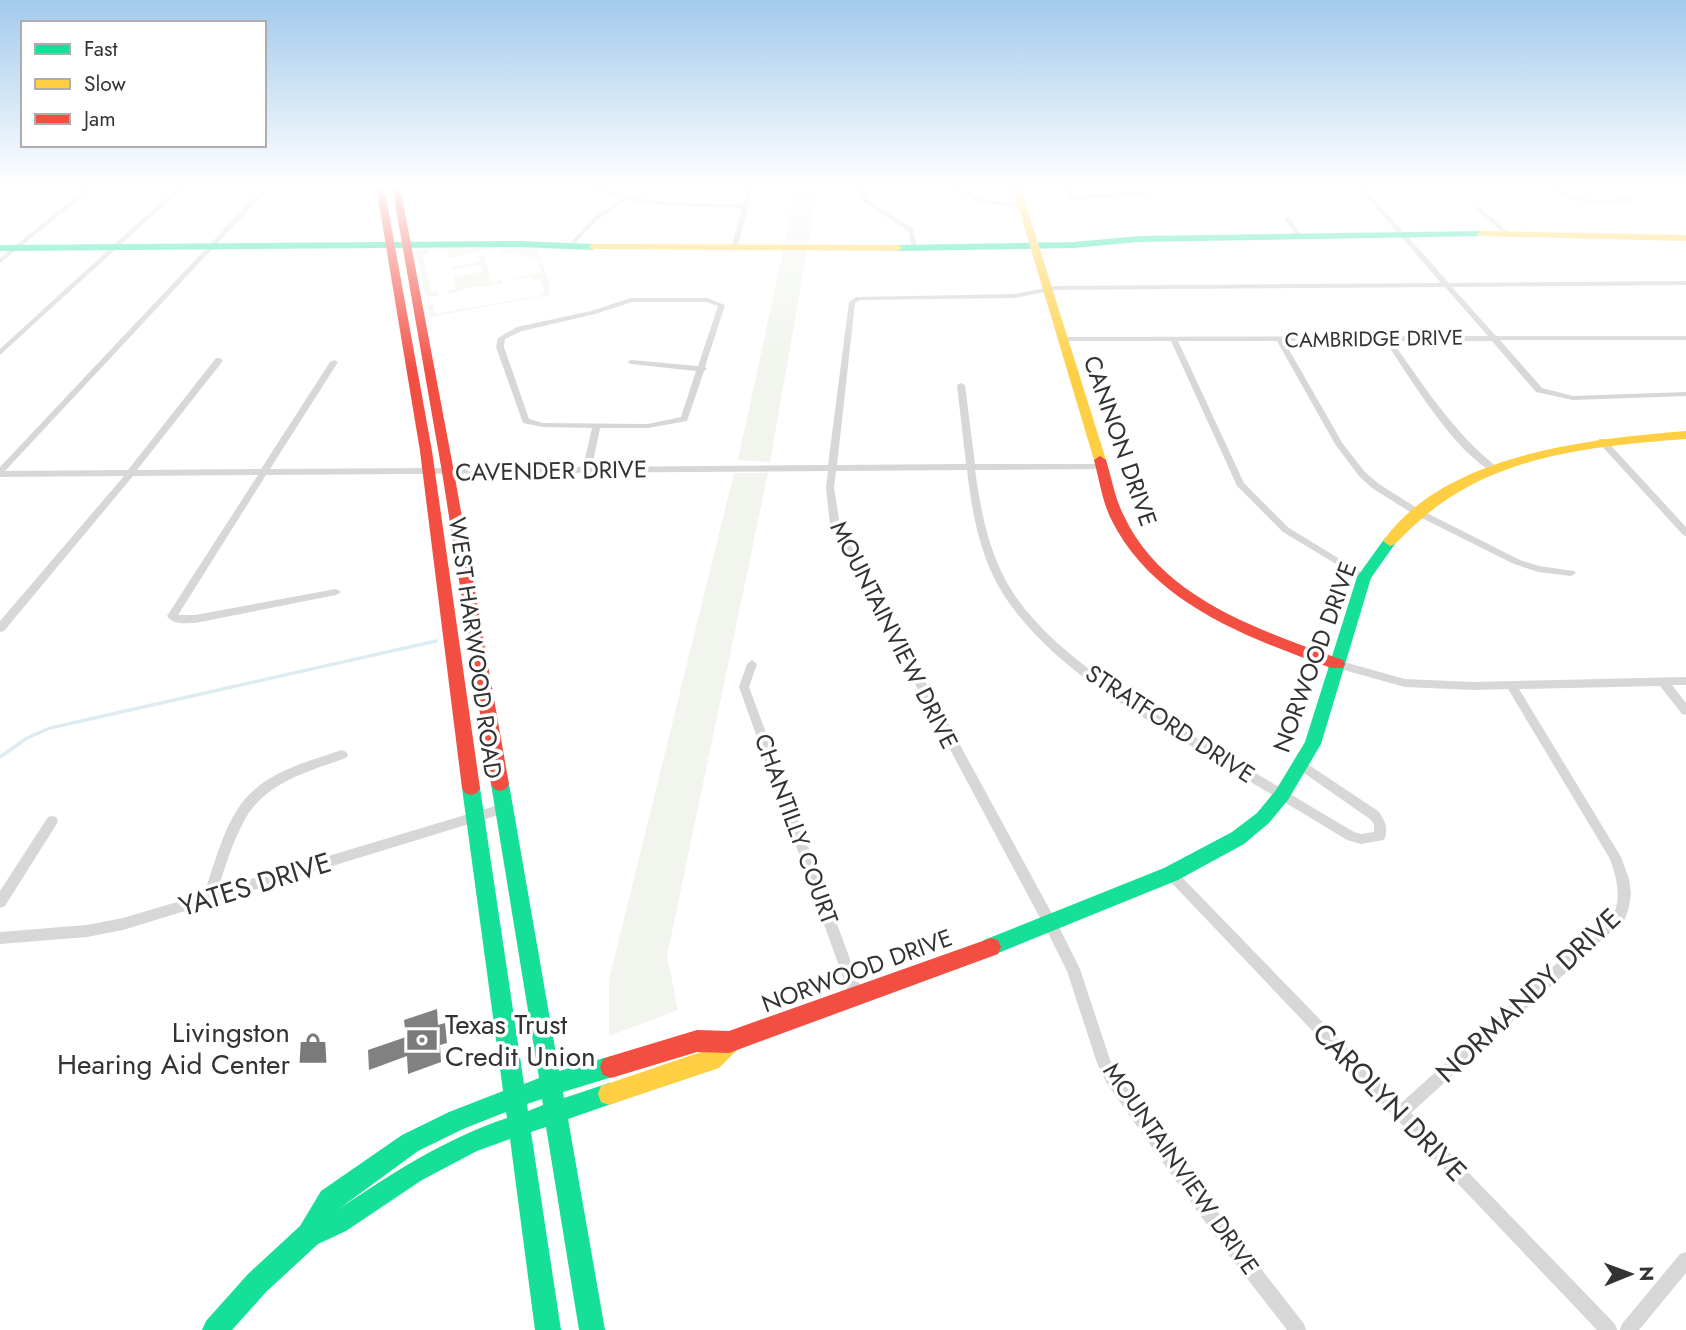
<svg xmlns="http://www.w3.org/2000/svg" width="1686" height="1330" font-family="Jost,sans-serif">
  <rect width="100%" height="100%" fill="#fff"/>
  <path fill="#f1f5ed" d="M795 186H817L809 245 784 244Z
    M491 247 493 249 449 258 447 251C436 251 432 248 423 256L431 292H437L438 296H425L416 252 418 249Z
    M507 247H536L550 284 549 295 429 317 427 306 441 301 433 304 435 314 461 309 460 303 462 309 539 296 545 292 540 279 534 280 532 276 513 280 509 272 513 278 542 272 537 257 518 256 521 251 504 254 502 249Z
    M783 251H807L770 462 738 460Z
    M484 255 491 282 502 280V284L468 288 449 294 448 291 456 289 454 275 457 277 484 271 480 265 455 269 453 272 451 267 480 262 479 256Z
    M734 473H768L667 956 678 1010 609 1036V980Z"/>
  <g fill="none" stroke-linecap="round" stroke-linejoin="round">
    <path stroke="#ddebf3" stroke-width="3.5" d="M0 757 27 738 50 728 436 641"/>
  </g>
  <path fill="#818181" d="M437 1009 438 1025 445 1023 447 1043 440 1045 441 1062 408 1074 407 1056 369 1070 368 1050 406 1037 404 1020Z"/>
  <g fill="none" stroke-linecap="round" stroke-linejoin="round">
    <path fill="#d7d7d7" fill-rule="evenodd" d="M0 186H7L0 191Z
      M89 186H96L0 263V258Z
      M178 186H185L0 355V349Z
      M265 186H271L5 471 128 470 216 358H219L223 360 222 362 137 470 261 469 330 362 334 360 338 362 270 469 583 467 592 428 543 427 523 423 496 347 498 338 517 327 591 311 631 298H707L725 305 705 367 707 369 704 371 687 421 648 428H600L592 467 828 465 849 302 856 297 1015 294 1055 286 1441 283 1357 186H1363L1449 283 1686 281V285L1452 287 1496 336H1686V340H1500L1542 388 1573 396 1686 392V396L1573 400 1536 392 1492 341H1392C1424 386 1453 432 1497 467L1498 469 1494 472C1455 454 1410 377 1385 341H1284L1343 444 1365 472 1379 484 1417 508 1520 560 1539 566 1574 571 1576 573 1571 576 1538 572 1514 564 1410 512 1372 488 1359 476 1335 444 1277 341H1178L1244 483 1289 528 1369 577 1364 580 1361 579 1283 532 1237 486 1171 341H1062L1058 339 1062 337 1488 336 1445 287 1055 290 1015 298 860 300 855 303 837 465 966 464 957 385 961 383 965 385 975 464H1104L1105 466 1101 469 975 470C981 512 989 555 1012 591 1054 658 1150 710 1217 750 1263 777 1308 805 1354 832L1361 834 1374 832V824L1370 819 1298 769 1296 766 1298 763 1302 761 1306 763 1378 811C1385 820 1389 829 1384 840L1361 844 1347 840C1299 811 1252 783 1205 754 1133 712 1052 667 1005 597 980 559 972 513 967 470L836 471 834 488 840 525 1056 921 1080 969 1110 1060 1117 1074 1237 1238 1304 1324 1306 1330H1287L1225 1250 1107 1084 1097 1063 1067 971 1046 929 830 525 826 488 828 471 266 475 178 615H195L336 589 341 592 336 595 195 623C185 623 173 625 167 616L258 475 133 476 4 631 0 632V621L124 476 0 477V467ZM632 302H706L718 306 698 366 631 360 627 362 631 364 696 371 681 417 648 424 543 423 529 419 504 347 505 339 522 331 595 314Z
      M583 186C600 186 624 196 643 199 676 204 710 204 743 204L748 186H754L737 249 734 251 731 249 742 208 664 205 627 200 597 220 572 247H568V245L593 218 621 199Z
      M857 186H863L867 199 913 229 917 249 912 248 908 231 862 201Z
      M946 186H954L985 200 1022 204 1025 206 1022 208 982 203Z
      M1065 186H1071L1076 196 1149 190 1152 192 1149 194 1074 200 1071 198Z
      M1547 186C1559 186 1568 196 1579 198 1597 201 1615 199 1632 198L1635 200 1632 202C1602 203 1572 206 1547 186Z
      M1475 207H1479L1510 233V235H1506L1475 209Z
      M1285 217H1289L1303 238 1302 239H1298L1284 218Z
      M1599 439H1605L1686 527V536L1683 535 1599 443Z
      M752 660 757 664 749 687 863 994 861 999 856 1001 851 999 849 994 739 687 747 664Z
      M1337 660 1405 679 1473 682 1686 677V685H1672L1686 703V715L1682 714 1660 686 1519 689 1621 857 1629 879 1631 893 1629 907 1625 919 1411 1113 1615 1324 1617 1330H1597L1167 878 1165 874 1167 870 1171 868 1175 870 1401 1103 1615 911C1621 893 1616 877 1610 859L1508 689 1473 690 1405 687 1333 667 1332 664 1333 661Z
      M342 750 346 752 348 755 346 758C307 772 263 783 243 823 232 844 225 867 218 889L505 803 509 804 511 808 509 812 505 813 123 930 87 937 0 944V932L87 925 123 918 204 894C215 863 224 824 245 799 269 771 309 761 342 750Z
      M52 816 56 817 58 821 56 825 5 906 0 908V891L48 817Z
      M1686 1252V1273L1639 1330H1620L1622 1324 1680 1254Z"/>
    <path fill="#16e098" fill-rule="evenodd" d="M1482 231 1487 234 1485 236 1138 242 1074 248 898 251 893 248 898 245 1074 242 1138 236Z
      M520 241 593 244 598 247 593 250 520 247 0 251V245Z
      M1390 536 1397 541 1371 578 1321 744 1288 800 1269 823 1244 844 1178 880 991 956 984 954 981 947 984 940 1164 868 1232 832 1257 813 1276 790 1305 742 1357 577 1385 538Z
      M500 777 506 779 509 784 559 1071 611 1056 619 1059 622 1067 619 1075 563 1092 564 1098 609 1083 617 1086 620 1094 617 1102 568 1119 605 1330H579L546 1127 531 1132 561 1330H535L510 1139 477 1151 422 1180 346 1231 318 1244 266 1292 232 1330H202L206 1321 248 1274 300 1226 321 1191 402 1135 449 1112 503 1091 462 788 465 783 471 781 477 783 480 788 524 1084 539 1078 491 784 494 779ZM542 1099 543 1105 528 1111 527 1104ZM506 1112 507 1118C444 1139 391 1174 336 1211L418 1151 463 1129Z"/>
    <path fill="#ffcf43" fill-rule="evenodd" d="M1012 186H1020L1106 460 1105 463 1100 464 1094 460Z
      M1482 231 1686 235V241L1479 236 1477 234Z
      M593 244 898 245 903 248 898 251 590 249V245Z
      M1686 431V439C1608 445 1525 452 1457 493 1433 507 1414 525 1395 544L1390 546 1383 541C1445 454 1588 439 1686 431Z
      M729 1031 737 1034 740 1042 737 1050 719 1068 609 1105 601 1102 598 1094 601 1086 704 1051 721 1034Z"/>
    <path fill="#f24e42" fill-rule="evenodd" d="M376 186H384L432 451 480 788 477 793 471 795 465 793 462 788 420 451Z
      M392 186H400L454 472 509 784 506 789 500 791 494 789 491 784 442 472Z
      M1100 456 1106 460C1112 479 1115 499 1124 516 1163 600 1263 631 1343 660L1345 664 1343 668H1331C1247 637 1152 604 1110 517 1102 499 1099 479 1094 460Z
      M991 938 998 940 1001 947 998 954 729 1053 697 1052 611 1078 603 1075 600 1067 603 1059 611 1056 697 1030 729 1031Z"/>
  </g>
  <linearGradient id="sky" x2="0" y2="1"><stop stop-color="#a3caec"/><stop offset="0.5" stop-color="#fff"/><stop offset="1" stop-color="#fff" stop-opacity="0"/></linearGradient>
  <rect width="1686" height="372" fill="url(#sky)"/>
  <defs>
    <symbol id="bank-bare" viewBox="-9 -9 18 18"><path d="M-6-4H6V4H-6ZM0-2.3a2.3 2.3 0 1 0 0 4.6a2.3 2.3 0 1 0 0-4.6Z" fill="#7a7a7a" stroke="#fff" stroke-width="2.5" paint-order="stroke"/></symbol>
    <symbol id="shop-bare" viewBox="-9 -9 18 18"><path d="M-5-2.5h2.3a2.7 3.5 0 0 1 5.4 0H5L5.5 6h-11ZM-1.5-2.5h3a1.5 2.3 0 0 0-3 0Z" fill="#7a7a7a" stroke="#fff" stroke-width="2.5" paint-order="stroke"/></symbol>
  </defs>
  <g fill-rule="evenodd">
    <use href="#bank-bare" x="400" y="1018" width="44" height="44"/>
    <use href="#shop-bare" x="291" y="1026" width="44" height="44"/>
  </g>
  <g text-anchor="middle" stroke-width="7" stroke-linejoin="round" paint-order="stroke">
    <g font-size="21" fill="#333" stroke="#fff">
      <text transform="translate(1374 339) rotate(-1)" y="7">CAMBRIDGE DRIVE</text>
    </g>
    <g font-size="24" fill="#333" stroke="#fff">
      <text transform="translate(1120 441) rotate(71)" y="8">CANNON DRIVE</text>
      <text transform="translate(551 471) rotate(-1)" y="8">CAVENDER DRIVE</text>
      <text transform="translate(894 635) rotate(63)" y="8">MOUNTAINVIEW DRIVE</text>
      <text transform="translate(475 648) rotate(82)" y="8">WEST HARWOOD ROAD</text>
      <text transform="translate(1315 657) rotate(-70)" y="8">NORWOOD DRIVE</text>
      <text transform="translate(1170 724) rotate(33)" y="8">STRATFORD DRIVE</text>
      <text transform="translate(796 829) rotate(70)" y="8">CHANTILLY COURT</text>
      <text transform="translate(857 971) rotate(-20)" y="8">NORWOOD DRIVE</text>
      <text transform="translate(1181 1169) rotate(55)" y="8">MOUNTAINVIEW DRIVE</text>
    </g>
    <g font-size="28" fill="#333" stroke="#fff">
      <text transform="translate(255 884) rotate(-17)" y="10">YATES DRIVE</text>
      <text transform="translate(1528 995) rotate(-43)" y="10">NORMANDY DRIVE</text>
      <text transform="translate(1390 1102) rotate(46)" y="10">CAROLYN DRIVE</text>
    </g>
    <g font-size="28" fill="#333" stroke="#fff" text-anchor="start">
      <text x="445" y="1034">Texas Trust<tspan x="445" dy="32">Credit Union</tspan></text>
      <text x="290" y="1042" text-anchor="end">Livingston<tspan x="290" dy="32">Hearing Aid Center</tspan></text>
    </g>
  </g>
  <rect x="21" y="21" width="245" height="126" fill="#ffffff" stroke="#adadad" stroke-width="2"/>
  <rect x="35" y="44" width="35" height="10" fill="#16e098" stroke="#adadad" stroke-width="2"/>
  <text x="84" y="56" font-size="21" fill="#333333">Fast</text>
  <rect x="35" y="79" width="35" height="10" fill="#ffcf43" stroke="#adadad" stroke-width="2"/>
  <text x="84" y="91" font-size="21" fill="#333333">Slow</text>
  <rect x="35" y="114" width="35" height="10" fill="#f24e42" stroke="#adadad" stroke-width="2"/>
  <text x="84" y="126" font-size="21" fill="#333333">Jam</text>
  <g transform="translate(1630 1274) rotate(89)" stroke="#ffffff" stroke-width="5" paint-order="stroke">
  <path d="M0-5L12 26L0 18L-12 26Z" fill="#333333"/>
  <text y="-10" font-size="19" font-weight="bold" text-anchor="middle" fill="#333333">N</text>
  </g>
</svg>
